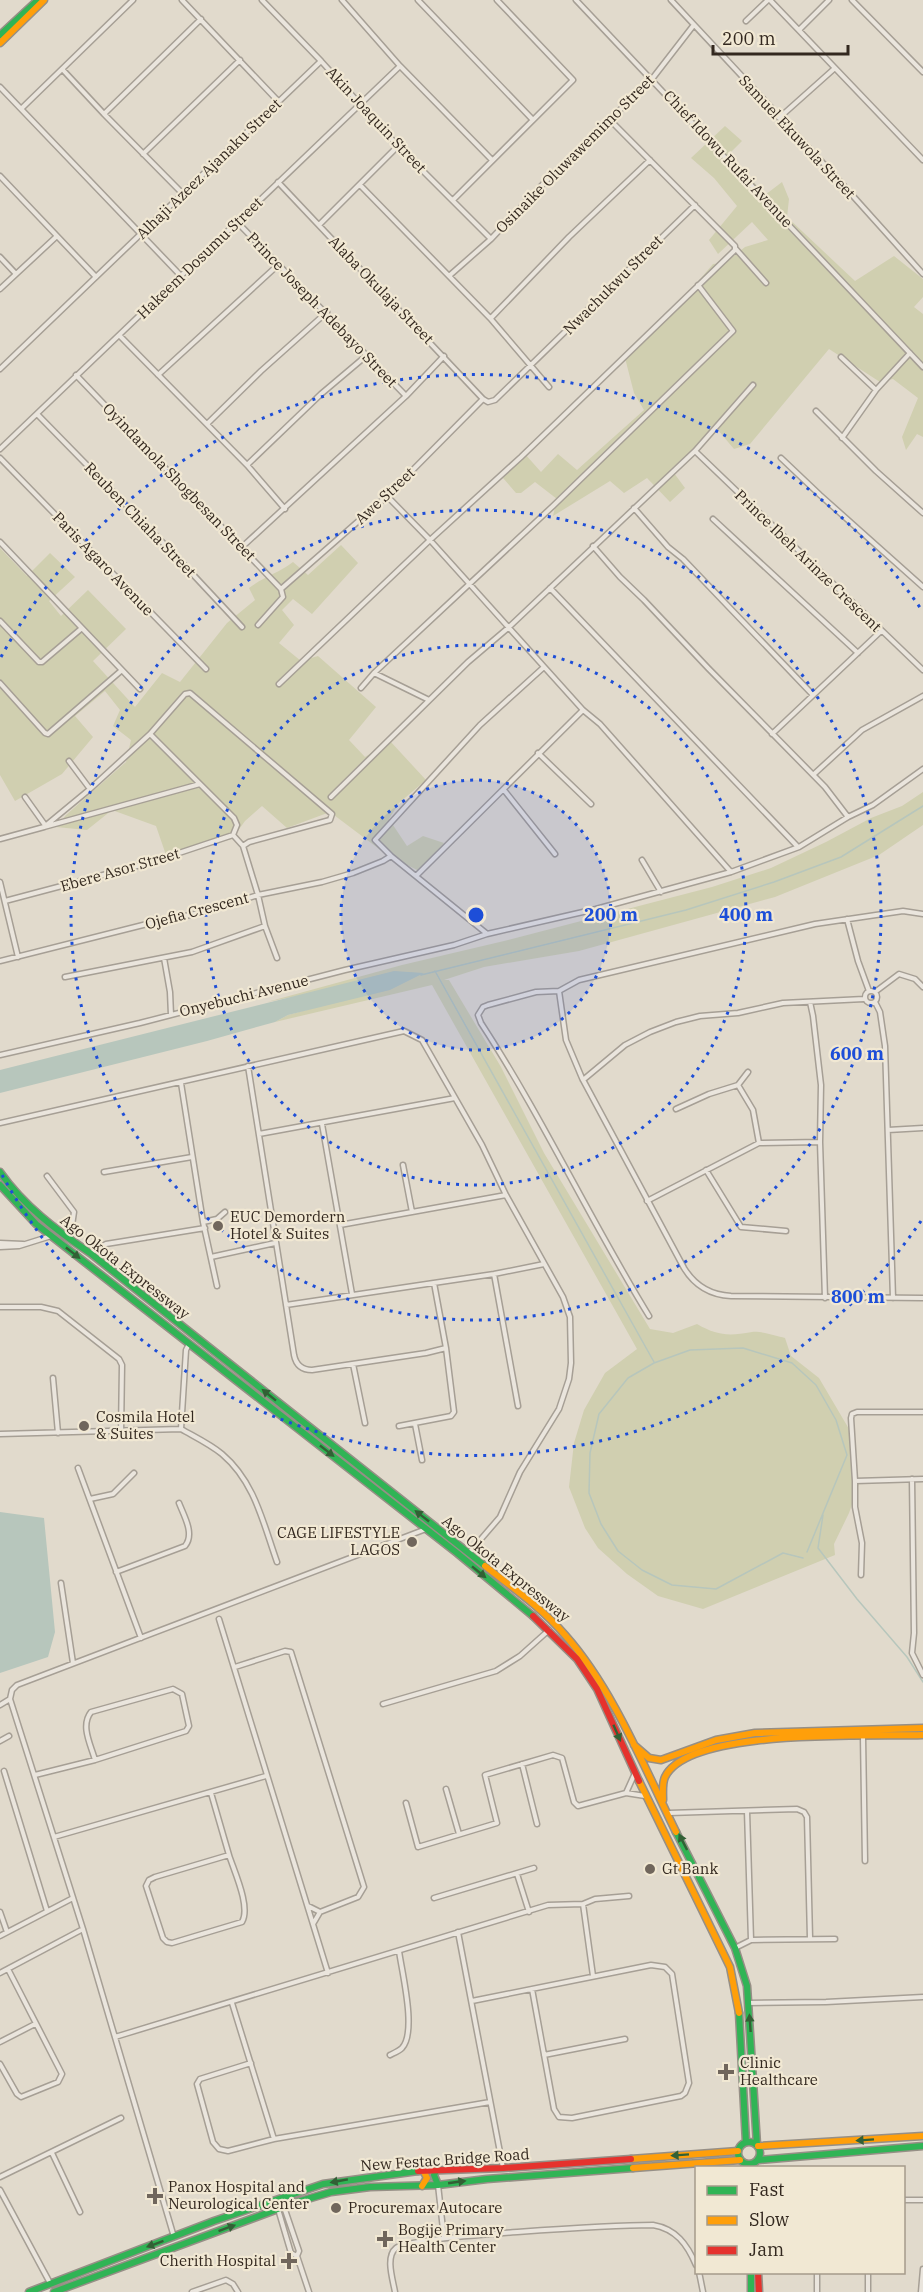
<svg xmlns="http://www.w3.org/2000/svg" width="923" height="2292" font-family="'IBM Plex Serif',serif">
  <rect width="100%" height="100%" fill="#e1dacc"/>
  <path fill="#d0cfb0" d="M725 126 742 141 729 154 765 195 782 182 789 199 787 217 855 281 894 256 923 279V297L914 307 923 314V437L917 434 906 450 902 437 918 398 893 379 880 382 829 349 750 444 734 449 717 429 671 469 685 488 670 502 647 478 624 493 610 481 553 516 557 499 535 482 521 493H516L503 478 525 454 541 472 558 454 577 470 644 410 634 393 625 358 668 317 713 264 725 263 745 247 768 240 752 222 718 254 709 240 737 206 714 178 691 158Z
    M341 545 358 563 312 614 293 599 282 610 294 625 279 643 301 661 318 656 376 707 349 740 365 757 390 741 426 780 399 803 389 819 407 846 423 836 444 843 421 872 387 855 330 812 287 828 262 806 245 821 232 839 166 855 156 826 112 810 87 830 56 827 66 815 126 762 131 740 113 726 120 710 105 691 75 716 93 737 62 774 15 801 0 775V548L27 576 50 553 75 577 49 601 61 616 88 590 126 629 93 661 135 707 162 673 180 682 227 623 255 600 249 588C265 576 277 574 293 562L308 575Z
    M923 792V825L879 855 775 897 579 951 484 967 444 980H449L501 1067 544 1153 650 1329 673 1333 697 1324C718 1336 729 1336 752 1332 761 1331 776 1336 785 1338L791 1356 819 1378 849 1429 859 1484 849 1513 834 1544 835 1555 703 1609 658 1596 627 1574 598 1548 585 1528 569 1487 574 1443 584 1410 605 1373 637 1349 432 985 275 1022 288 1015 332 1003 312 993 267 1002 402 965 504 941 712 887 771 868 826 842 871 818 902 806Z"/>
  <path fill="#b7c6bc" d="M394 971 424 973 390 990 288 1015 275 1022 207 1041 0 1093V1070Z
    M0 1512 44 1518 55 1632 48 1657 0 1673Z"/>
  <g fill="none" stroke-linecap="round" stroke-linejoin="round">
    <path stroke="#b7c6bc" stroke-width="1.5" d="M435 971 654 1362
      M421 975 686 910 774 882 841 857 923 806
      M823 1515 818 1548 857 1599 907 1657 923 1682
      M803 1558 783 1553 716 1589 672 1585 642 1570 618 1551 601 1524 589 1493 590 1453 599 1414 628 1378 654 1363 690 1350 743 1348 792 1363 816 1385 836 1420 847 1455 807 1552"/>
    <defs>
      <path id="street" d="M182 0 278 101
        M262 0 321 61 398 146 491 239
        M342 0 400 66 492 160
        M418 0 533 120
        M576 0 923 367
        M671 0 835 176 923 274
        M770 0 923 160
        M852 0 923 72
        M746 21 768 0
        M799 30 829 0
        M63 70 104 114 183 194
        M0 87 181 276
        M22 108 133 0
        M104 114 201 19
        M779 118 835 68
        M143 154 240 60
        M0 176 96 277
        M278 182 483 399
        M360 185 490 318 549 387
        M453 200 573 80 497 0
        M238 223 406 396
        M319 225 398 146
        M735 248 766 283
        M0 257 16 274
        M449 276 491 239 546 181 652 79 693 26
        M0 289 57 236
        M491 318 569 237 650 160
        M120 336 247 465 285 509
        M841 357 876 390
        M0 369 321 61
        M76 375 281 589 283 597 258 625
        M158 375 278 265
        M483 399 488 402 495 400 695 205
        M816 411 876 471 923 513
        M37 414 171 551 242 627
        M207 424 261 371 327 312
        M842 438 876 390 910 353
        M0 449 400 66
        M695 451 923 670
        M0 458 206 669
        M781 458 820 495 923 587
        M247 465 321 394 366 356
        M387 496 430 540 583 710 600 724 731 872
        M634 508 668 547 683 559 813 695
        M713 519 858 653
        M0 542 140 689
        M593 546 620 577 644 600 708 668 825 787 848 817
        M242 547 406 396 444 356
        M550 588 798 847
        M281 589 387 496 483 399
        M0 621 39 662H42L82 628
        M374 673 553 506 733 331 698 285
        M0 683 45 733 48 734 122 670
        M279 684 430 540 521 457 735 250V246L610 120
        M361 688 374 673 429 700
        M150 734 234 818 237 825 233 835 243 846 258 895 265 926 277 958
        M772 734 881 631
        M538 753 591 804
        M69 761 90 789
        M813 775 862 730 923 696
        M504 790 555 854
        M25 797 45 825
        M331 797 468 662 508 628 695 451 753 385
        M44 827 200 784
        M0 839 44 827 90 789 150 734 185 694 190 693 332 814 330 820 249 842 243 846
        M642 860 661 892
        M416 876 583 710
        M0 882 18 957
        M5 901 152 862 233 835
        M847 919 858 961 869 991
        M486 933 391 856 375 840 480 725 544 667
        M164 958 170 992 171 1015
        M0 961 147 924 204 912 258 895 322 882 353 873 383 861 391 856
        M65 977 192 952 265 926
        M865 997a6 6 0 1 1 12 0a6 6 0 1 1-12 0Z
        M559 991 566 1040 582 1078 684 1268C695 1286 710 1295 731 1296L923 1298
        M875 992 899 974 915 979 923 987
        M810 1002 813 1016 821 1085 820 1142 825 1298
        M875 1002 880 1012 885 1046 893 1298
        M0 1055 140 1023 345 970 454 945 487 934 596 909 731 872 799 847 848 817 873 805 923 769
        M248 1066 294 1355C296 1365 302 1370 312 1370L426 1353 446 1348 434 1283
        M583 1080 625 1045 650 1032 676 1022 700 1016 738 1013 783 1003 864 999
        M181 1083 203 1222 217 1286
        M738 1085 753 1110 759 1143
        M676 1109 709 1094 738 1085 748 1072
        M0 1123 404 1031 422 1040 482 1145 506 1195 563 1297 570 1317 571 1363 569 1379 559 1409 520 1472 500 1517 469 1553
        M322 1124 352 1294
        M888 1130 923 1128
        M259 1134 455 1098
        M403 1165 412 1212 506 1195
        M706 1170 741 1227 786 1231
        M104 1172 192 1157
        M47 1176 74 1212 70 1239
        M647 1201 759 1143 820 1142
        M203 1222 217 1219 225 1212
        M340 1225 412 1212
        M0 1243 23 1244
        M0 1247 19 1246 51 1236
        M90 1253 106 1244 205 1228
        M211 1257 275 1243
        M494 1274 518 1406
        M286 1305 494 1274 544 1264
        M0 1307H41L58 1311 119 1359 122 1365 121 1433
        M649 1316C590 1220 543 1118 481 1023L478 1015 483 1007 488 1005 536 992 559 991 579 980 815 924 903 911 923 914
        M189 1344 186 1350 181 1429C195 1437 210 1444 222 1454 255 1482 263 1523 277 1562
        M353 1364 365 1423
        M53 1378 58 1433
        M415 1424 422 1460
        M399 1426 451 1416 454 1412 446 1348
        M0 1434 181 1429
        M78 1468 141 1638
        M912 1479 914 1633 912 1653 923 1675
        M855 1481 851 1418 852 1414 857 1412H923
        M90 1499 113 1494 134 1473
        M116 1572 185 1546C195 1534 184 1516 179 1503
        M861 1575 862 1543 855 1507V1481L923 1479
        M61 1583 73 1663
        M219 1619 328 1973
        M235 1667 285 1651 291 1652 364 1887 358 1897 320 1912 313 1924
        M383 1704 496 1671 520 1656 549 1630
        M0 1705 10 1699
        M863 1737 865 1861
        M0 1741 9 1736
        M522 1764 537 1824
        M4 1771 47 1911
        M35 1775 95 1760 186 1731 189 1726 182 1694 173 1689 91 1712C80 1726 91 1745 95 1760
        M446 1789 459 1834
        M211 1793 229 1855
        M626 1793 635 1773
        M406 1803 418 1847 497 1823 485 1775 553 1755 562 1758 574 1802 578 1806 626 1793 645 1796
        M747 1811 751 1940
        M669 1813 797 1809 804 1812 807 1817 810 1938
        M54 1837 266 1776
        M229 1855C234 1871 251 1907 242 1922L172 1943 167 1942 163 1938 146 1886 149 1880 155 1877Z
        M517 1874 529 1912
        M434 1898 534 1868
        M583 1904 593 1976
        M308 1906 320 1912
        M0 1912 7 1932
        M458 1932 503 2168
        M0 1936 73 1898
        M735 1948 751 1940 835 1939
        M0 1973 83 1929
        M472 2001 651 1965 665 1967 672 1974 689 2083 685 2093 681 2096 572 2118 559 2117 554 2109 532 1989
        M232 2003 274 2139 228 2151 219 2149 213 2142 197 2084 200 2079 251 2063
        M748 2003 826 2002 923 1997
        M115 2037 548 1905 583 1904 595 1899 629 1896
        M0 2042 35 2024
        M390 2055C394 2053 399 2051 402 2048 417 2032 402 1973 399 1951
        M544 2055 625 2039
        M0 2064 17 2094 21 2097 58 2082 62 2074 8 1969
        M274 2139 490 2102
        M52 2153 80 2212
        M0 2177 121 2118
        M438 2185 444 2238
        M0 2190 50 2283
        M904 2200H923
        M284 2207 299 2251 297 2256 309 2292
        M278 2209 291 2253 297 2256
        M174 2237 83 1929 10 1699 12 1690 17 1685 426 1529
        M699 2272 703 2292
        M192 2292 226 2280 233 2284 238 2292
        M395 2292C393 2280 385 2257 396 2248 409 2236 621 2225 653 2225 676 2229 687 2244 696 2265
        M817 2292V2272
        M868 2292V2272
        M921 2292 923 2269"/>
      <path id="fast" d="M0 35 38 0
        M0 1172C24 1206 56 1230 90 1253L485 1566
        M0 1185 36 1224 457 1553 533 1616
        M676 1832 735 1948 747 1986 757 2145
        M739 2013 746 2142
        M738 2153a11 11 0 1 1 22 0a11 11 0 1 1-22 0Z
        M759 2160 923 2146
        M437 2169 434 2175 438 2185
        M751 2272V2292
        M29 2292 214 2221 323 2184 418 2171
        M54 2292 294 2203 331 2192 370 2187 438 2185 487 2179 633 2168"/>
      <path id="slow" d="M0 43 44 0
        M485 1566C513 1588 542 1608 565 1635 613 1689 644 1767 676 1832
        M634 1745 649 1758 661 1760 716 1740 755 1733 923 1728
        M639 1781 730 1967 739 2013
        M663 1800C663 1794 662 1783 665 1777 689 1727 872 1737 923 1735
        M758 2146 923 2136
        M631 2159 738 2151
        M633 2168 740 2160
        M422 2186 427 2178 423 2170"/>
      <path id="jam" d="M533 1616 577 1659 597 1689 639 1781
        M418 2171 503 2168 631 2159
        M758 2272 759 2292"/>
    </defs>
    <use href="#street" stroke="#a69f95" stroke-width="7"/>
    <use href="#fast" stroke="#968f86" stroke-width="9"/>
    <use href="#slow" stroke="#968f86" stroke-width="9"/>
    <use href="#jam" stroke="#968f86" stroke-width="9"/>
    <use href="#street" stroke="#eae5dd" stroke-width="4"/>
    <use href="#fast" stroke="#30b455" stroke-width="6"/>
    <use href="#slow" stroke="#ff9f0a" stroke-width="6"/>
    <use href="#jam" stroke="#e5322d" stroke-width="6"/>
  </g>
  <defs><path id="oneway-solid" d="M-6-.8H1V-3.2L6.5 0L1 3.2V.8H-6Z" transform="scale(1.5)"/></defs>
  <g fill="#326035">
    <use href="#oneway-solid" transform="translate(73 1253) rotate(38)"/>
    <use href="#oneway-solid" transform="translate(269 1395) rotate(-141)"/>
    <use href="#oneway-solid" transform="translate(327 1451) rotate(38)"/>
    <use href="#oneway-solid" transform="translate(422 1516) rotate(-142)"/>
    <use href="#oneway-solid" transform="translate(479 1572) rotate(39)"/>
    <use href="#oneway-solid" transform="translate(617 1733) rotate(66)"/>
    <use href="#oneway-solid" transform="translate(683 1842) rotate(-117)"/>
    <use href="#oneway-solid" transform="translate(750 2023) rotate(-94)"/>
    <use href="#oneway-solid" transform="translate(865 2140) rotate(176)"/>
    <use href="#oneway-solid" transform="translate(680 2155) rotate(176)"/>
    <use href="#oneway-solid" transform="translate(339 2181) rotate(170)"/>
    <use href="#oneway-solid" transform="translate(457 2182) rotate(-8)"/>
    <use href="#oneway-solid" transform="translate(227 2228) rotate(-20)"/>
    <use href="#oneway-solid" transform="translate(155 2244) rotate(160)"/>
  </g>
  <circle cx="476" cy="915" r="135" fill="#1d4ed8" fill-opacity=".12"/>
  <g fill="none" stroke="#1d4ed8" stroke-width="3" stroke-dasharray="3 6">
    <circle cx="476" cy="915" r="135"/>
    <circle cx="476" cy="915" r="270"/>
    <circle cx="476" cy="915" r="405"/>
    <path d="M921 1221A540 540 0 0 1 1 1173M1 657A540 540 0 0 1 921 609"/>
  </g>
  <g fill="#70665c" stroke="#f1e8d3" stroke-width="2">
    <circle cx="218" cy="1226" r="6"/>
    <circle cx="84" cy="1426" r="6"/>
    <circle cx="412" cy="1542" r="6"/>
    <circle cx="650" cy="1869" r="6"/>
    <path d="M723 2063h6v6h6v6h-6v6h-6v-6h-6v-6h6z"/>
    <path d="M152 2187h6v6h6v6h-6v6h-6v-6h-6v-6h6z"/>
    <circle cx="336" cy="2208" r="6"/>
    <path d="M382 2230h6v6h6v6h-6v6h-6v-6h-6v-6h6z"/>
    <path d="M286 2252h6v6h6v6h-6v6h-6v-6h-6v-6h6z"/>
  </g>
  <g text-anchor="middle" stroke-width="4.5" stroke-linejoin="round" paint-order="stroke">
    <g font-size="15" fill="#33281f" stroke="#f1e8d3">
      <text transform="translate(376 120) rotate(47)" y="5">Akin Joaquin Street</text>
      <text transform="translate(797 137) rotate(47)" y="5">Samuel Ekuwola Street</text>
      <text transform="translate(575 154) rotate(-45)" y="5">Osinaike Oluwawemimo Street</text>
      <text transform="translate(728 159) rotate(47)" y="5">Chief Idowu Rufai Avenue</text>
      <text transform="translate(209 169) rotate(-44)" y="5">Alhaji Azeez Ajanaku Street</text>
      <text transform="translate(200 258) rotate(-44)" y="5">Hakeem Dosumu Street</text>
      <text transform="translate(613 285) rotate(-45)" y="5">Nwachukwu Street</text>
      <text transform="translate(381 290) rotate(46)" y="5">Alaba Okulaja Street</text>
      <text transform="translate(322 310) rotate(46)" y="5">Prince Joseph Adebayo Street</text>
      <text transform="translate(179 482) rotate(46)" y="5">Oyindamola Shogbesan Street</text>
      <text transform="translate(385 496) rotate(-43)" y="5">Awe Street</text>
      <text transform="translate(140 520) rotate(46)" y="5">Reuben Chiaha Street</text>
      <text transform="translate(808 561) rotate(44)" y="5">Prince Ibeh Arinze Crescent</text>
      <text transform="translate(103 564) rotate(46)" y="5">Paris Agaro Avenue</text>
      <text transform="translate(120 870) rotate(-16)" y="5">Ebere Asor Street</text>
      <text transform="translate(197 911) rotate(-15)" y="5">Ojefia Crescent</text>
      <text transform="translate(244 996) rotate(-14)" y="5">Onyebuchi Avenue</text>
      <text transform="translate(125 1267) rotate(38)" y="5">Ago Okota Expressway</text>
      <text transform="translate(506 1569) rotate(39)" y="5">Ago Okota Expressway</text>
      <text transform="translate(445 2160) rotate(-4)" y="5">New Festac Bridge Road</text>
    </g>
    <g font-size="15" fill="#33281f" stroke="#f1e8d3" text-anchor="start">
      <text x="230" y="1222">EUC Demordern<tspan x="230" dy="17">Hotel &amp; Suites</tspan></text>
      <text x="96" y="1422">Cosmila Hotel<tspan x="96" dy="17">&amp; Suites</tspan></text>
      <text x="400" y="1538" text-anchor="end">CAGE LIFESTYLE<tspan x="400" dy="17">LAGOS</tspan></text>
      <text x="662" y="1874">Gt Bank</text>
      <text x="740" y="2068">Clinic<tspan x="740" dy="17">Healthcare</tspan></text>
      <text x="168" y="2192">Panox Hospital and<tspan x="168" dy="17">Neurological Center</tspan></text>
      <text x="348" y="2213">Procuremax Autocare</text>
      <text x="398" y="2235">Bogije Primary<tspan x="398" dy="17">Health Center</tspan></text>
      <text x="276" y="2266" text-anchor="end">Cherith Hospital</text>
    </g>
  </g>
  <circle cx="476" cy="915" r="9" fill="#1d4ed8" stroke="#f1e8d3" stroke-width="3"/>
  <g font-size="18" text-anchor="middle" font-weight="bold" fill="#1d4ed8" stroke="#f1e8d3" stroke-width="4.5" stroke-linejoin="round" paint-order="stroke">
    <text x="611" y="921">200 m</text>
    <text x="746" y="921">400 m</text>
    <text x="857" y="1060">600 m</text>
    <text x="858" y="1303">800 m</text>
  </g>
  <rect x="695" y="2166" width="210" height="108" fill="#f1e8d3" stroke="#a59b8b" stroke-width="1.5"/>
  <rect x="707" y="2186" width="30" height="9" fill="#30b455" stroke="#a59b8b" stroke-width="1.5"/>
  <text x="749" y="2196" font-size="18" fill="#33281f">Fast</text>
  <rect x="707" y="2216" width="30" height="9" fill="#ff9f0a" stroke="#a59b8b" stroke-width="1.5"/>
  <text x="749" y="2226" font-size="18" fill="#33281f">Slow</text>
  <rect x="707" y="2246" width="30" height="9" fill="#e5322d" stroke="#a59b8b" stroke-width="1.5"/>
  <text x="749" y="2256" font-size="18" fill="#33281f">Jam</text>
  <path d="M713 45v9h135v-9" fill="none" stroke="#33281f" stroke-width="3"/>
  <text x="722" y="45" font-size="18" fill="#33281f" stroke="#f1e8d3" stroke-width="4.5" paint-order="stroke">200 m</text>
</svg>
